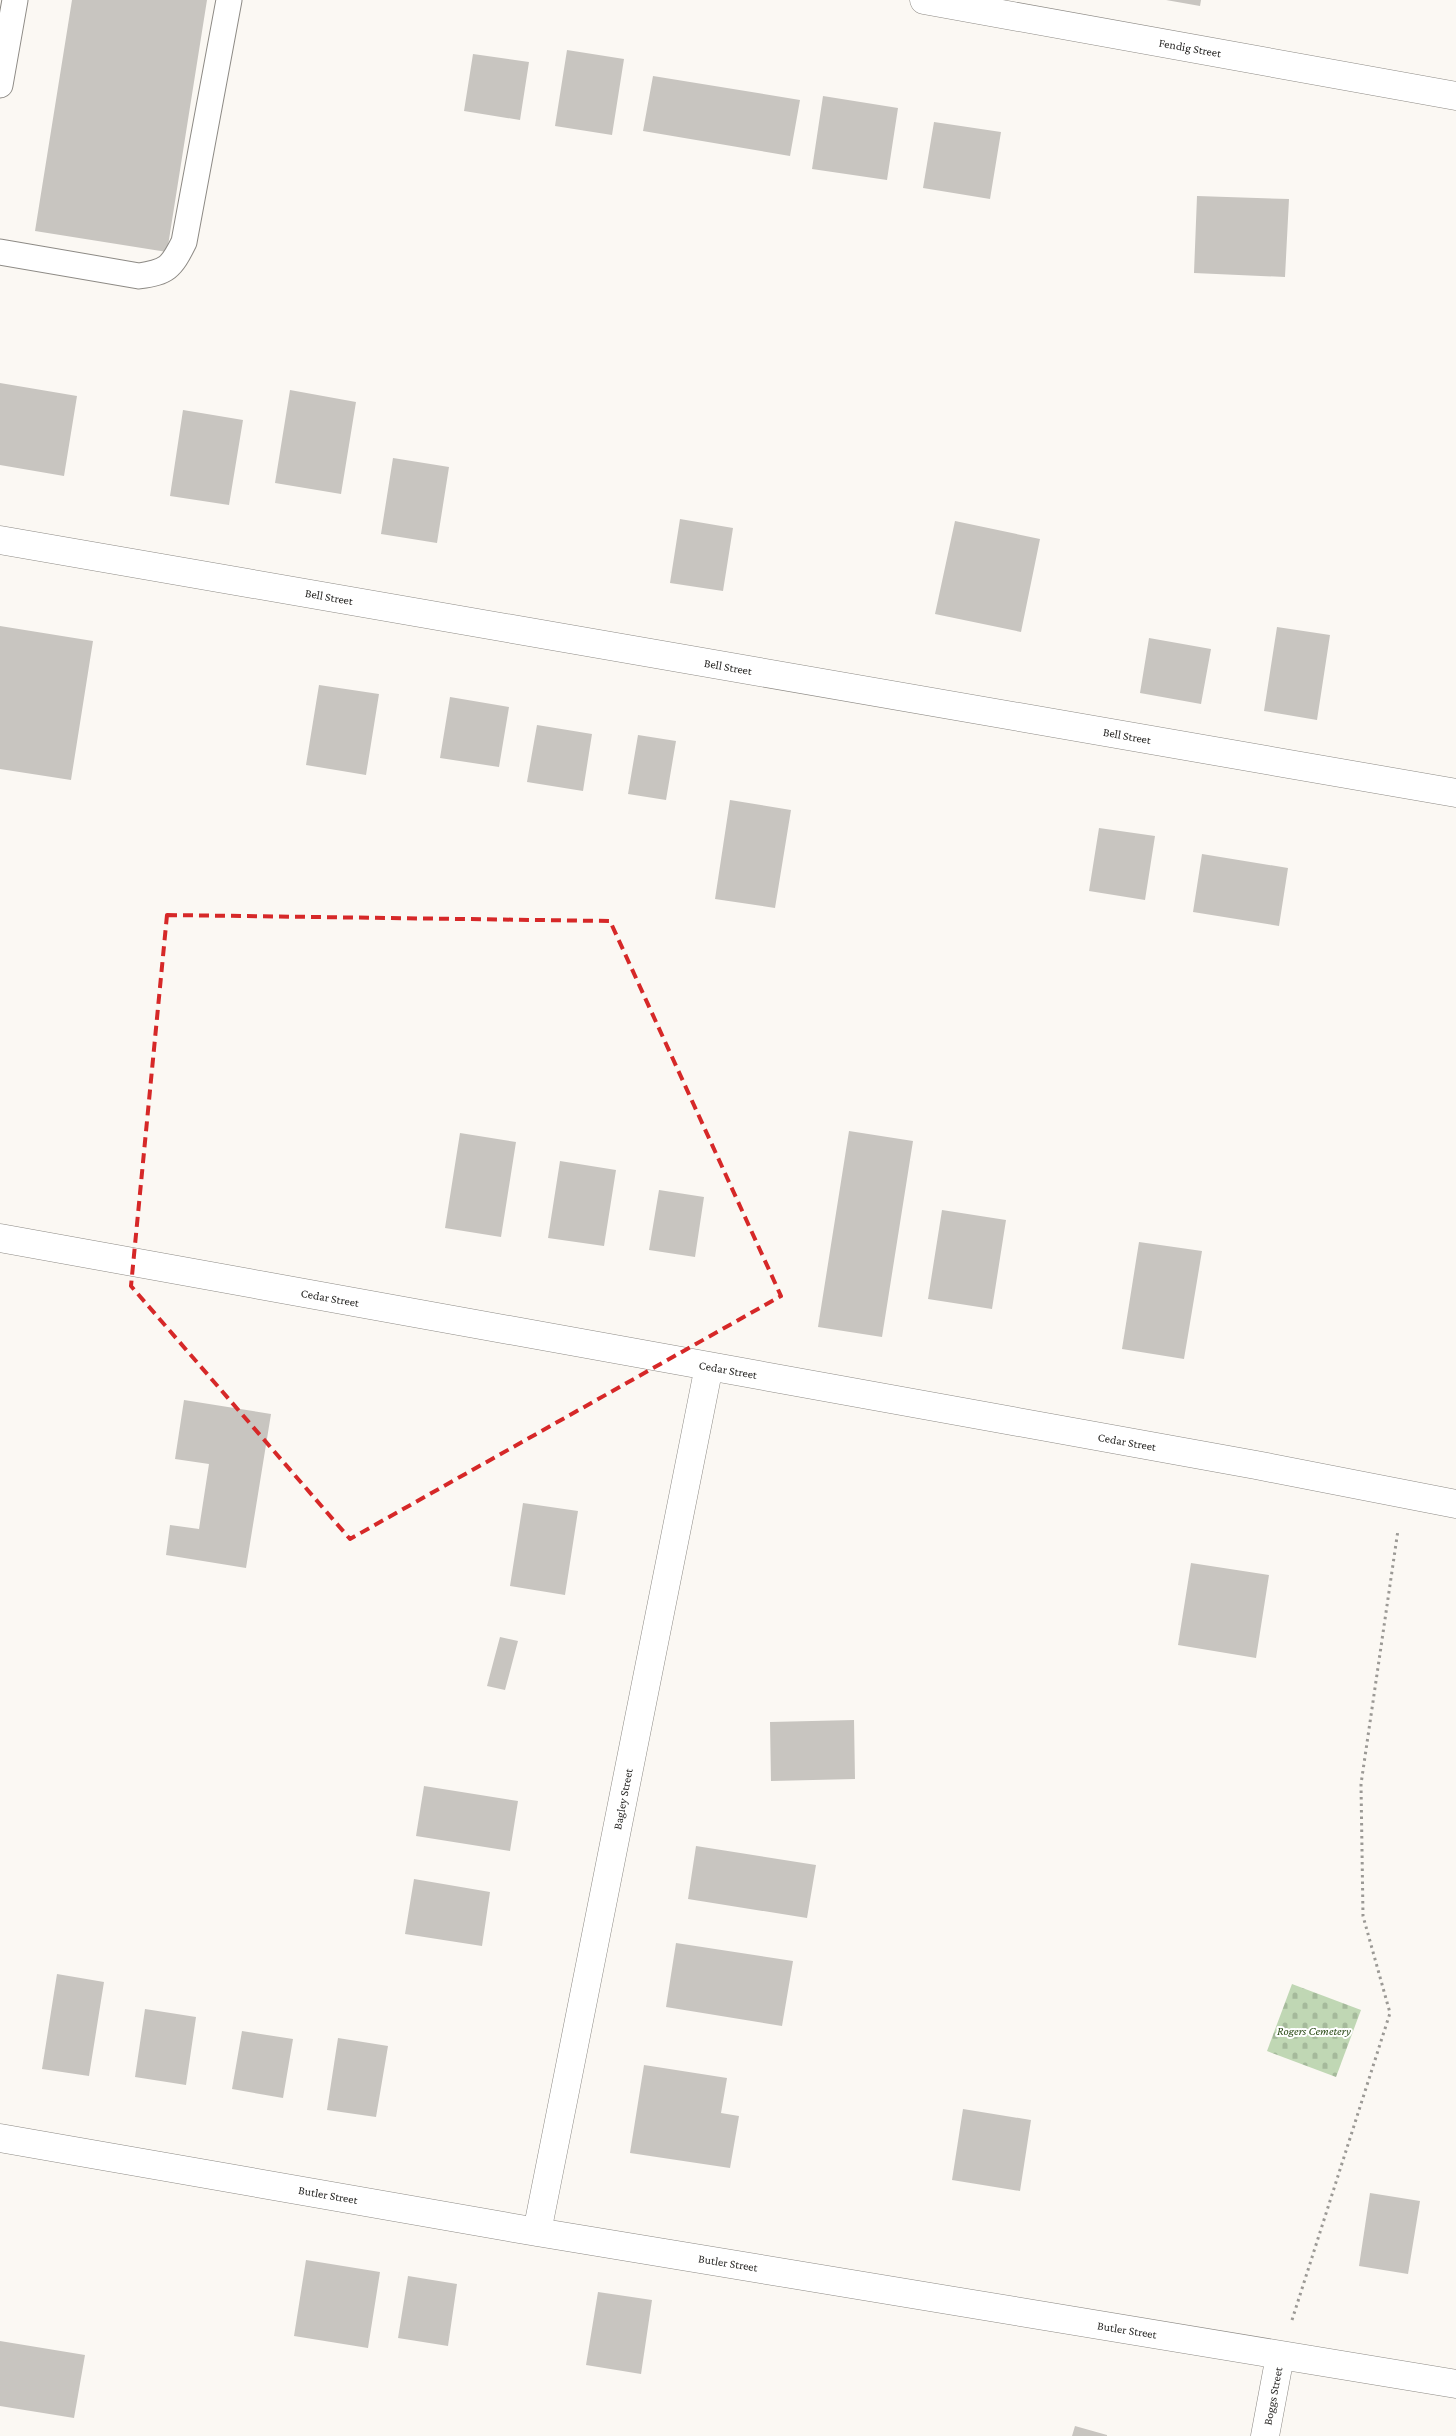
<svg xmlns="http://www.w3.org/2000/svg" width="1456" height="2436" font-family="'Crimson Pro',serif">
  <defs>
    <pattern id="cemetery-stones" width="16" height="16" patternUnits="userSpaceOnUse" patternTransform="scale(1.25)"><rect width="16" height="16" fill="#c0d7b4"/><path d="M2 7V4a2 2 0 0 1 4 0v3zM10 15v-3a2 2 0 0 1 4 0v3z" fill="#a5b99b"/></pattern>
  </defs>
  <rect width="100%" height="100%" fill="#fbf8f3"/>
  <path fill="url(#cemetery-stones)" d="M1292 1984 1361 2010 1336 2077 1267 2051Z"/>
  <path fill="#c8c5c0" d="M72 0H207L167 252 35 231Z
    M1166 0H1201L1200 6Z
    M567 50 624 59 612 135 555 126Z
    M473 54 529 62 520 120 464 111Z
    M653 76 800 100 790 156 643 131Z
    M823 96 898 108 887 180 812 169Z
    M934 122 1001 132 990 199 923 188Z
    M1197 196 1289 199 1285 277 1194 273Z
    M0 383 77 396 64 476 0 465Z
    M290 390 356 402 341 494 275 483Z
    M183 410 243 420 229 505 170 496Z
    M393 458 449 467 437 543 381 534Z
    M680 519 733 528 723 591 670 583Z
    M955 521 1040 539 1021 632 935 614Z
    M0 626 93 641 71 780 0 769Z
    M1277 627 1330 635 1317 720 1264 711Z
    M1149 638 1211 649 1201 704 1140 693Z
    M319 685 379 694 366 775 306 765Z
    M450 697 509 707 499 767 440 758Z
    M537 725 592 734 583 791 527 782Z
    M638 735 676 741 666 800 628 794Z
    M730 800 791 810 775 908 715 899Z
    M1099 828 1155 836 1145 900 1089 891Z
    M1202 854 1288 868 1279 926 1193 912Z
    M849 1131 913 1141 882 1337 818 1327Z
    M460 1133 516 1142 501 1237 445 1228Z
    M560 1161 616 1170 604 1246 548 1238Z
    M659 1190 704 1197 695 1257 649 1250Z
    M942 1210 1006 1220 992 1309 928 1299Z
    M1139 1242 1202 1251 1184 1359 1122 1349Z
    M184 1400 271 1414 246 1568 166 1555 170 1525 199 1529 209 1464 175 1459Z
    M523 1503 578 1511 565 1595 510 1586Z
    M1191 1563 1269 1575 1256 1658 1178 1645Z
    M500 1637 518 1641 505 1690 487 1686Z
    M854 1720 855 1779 771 1781 770 1722Z
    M424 1786 518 1801 510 1851 416 1836Z
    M696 1846 816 1865 807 1918 688 1899Z
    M414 1879 490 1892 482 1946 405 1934Z
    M676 1943 793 1961 782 2026 666 2007Z
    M57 1974 104 1982 89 2076 42 2069Z
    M145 2009 196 2017 186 2085 135 2077Z
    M242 2031 293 2039 283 2098 232 2089Z
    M338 2038 388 2046 376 2117 327 2110Z
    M644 2065 727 2078 721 2113 739 2116 730 2168 630 2153Z
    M963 2109 1031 2120 1020 2191 952 2180Z
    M1370 2193 1420 2201 1408 2274 1359 2266Z
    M306 2260 380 2272 368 2348 294 2336Z
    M408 2276 457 2284 448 2346 398 2338Z
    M598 2292 652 2300 641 2374 586 2365Z
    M0 2341 85 2355 74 2418 0 2406Z
    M1075 2426 1107 2435V2436H1072Z"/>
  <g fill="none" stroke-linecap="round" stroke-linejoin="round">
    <defs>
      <path id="service" d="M0 85 15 0
        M0 252 139 276C167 272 171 268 184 242L229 0"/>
      <path id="minor" d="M924 0 1456 96
        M0 540 1456 793
        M0 1238 1256 1465 1456 1504
        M0 2138 537 2232 1456 2384
        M537 2232 709 1366
        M1265 2436 1280 2356"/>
    </defs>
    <use href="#service" stroke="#8d8a85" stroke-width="27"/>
    <use href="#minor" stroke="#8d8a85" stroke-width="29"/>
    <path stroke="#9b9995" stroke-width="3" stroke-dasharray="2.5 4" stroke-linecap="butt" d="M1292 2320 1390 2013 1363 1916 1361 1784 1398 1530"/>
    <use href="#service" stroke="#fff" stroke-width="25"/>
    <use href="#minor" stroke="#fff" stroke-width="28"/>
  </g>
  <path fill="none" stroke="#d62828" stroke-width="4" stroke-dasharray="10 6" stroke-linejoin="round" d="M167 915 610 921 781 1296 350 1539 131 1286Z"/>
  <g text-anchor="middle" stroke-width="4" stroke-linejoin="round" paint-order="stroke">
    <g font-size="12" fill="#2b2a28" stroke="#fff">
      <text transform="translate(1190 48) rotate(10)" y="4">Fendig Street</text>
      <text transform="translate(329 597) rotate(10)" y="4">Bell Street</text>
      <text transform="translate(728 667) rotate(10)" y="4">Bell Street</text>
      <text transform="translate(1127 736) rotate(10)" y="4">Bell Street</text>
      <text transform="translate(330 1298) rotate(10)" y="4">Cedar Street</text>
      <text transform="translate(728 1370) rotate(10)" y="4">Cedar Street</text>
      <text transform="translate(1127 1442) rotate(10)" y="4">Cedar Street</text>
      <text transform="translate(623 1799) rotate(-79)" y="4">Bagley Street</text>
      <text transform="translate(328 2195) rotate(10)" y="4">Butler Street</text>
      <text transform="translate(728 2263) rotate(9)" y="4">Butler Street</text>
      <text transform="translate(1127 2330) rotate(9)" y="4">Butler Street</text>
      <text transform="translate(1273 2396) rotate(-79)" y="4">Boggs Street</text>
    </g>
    <g font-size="12" font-style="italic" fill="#2c4c18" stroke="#fff">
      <text x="1314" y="2035">Rogers Cemetery</text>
    </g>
  </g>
</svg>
